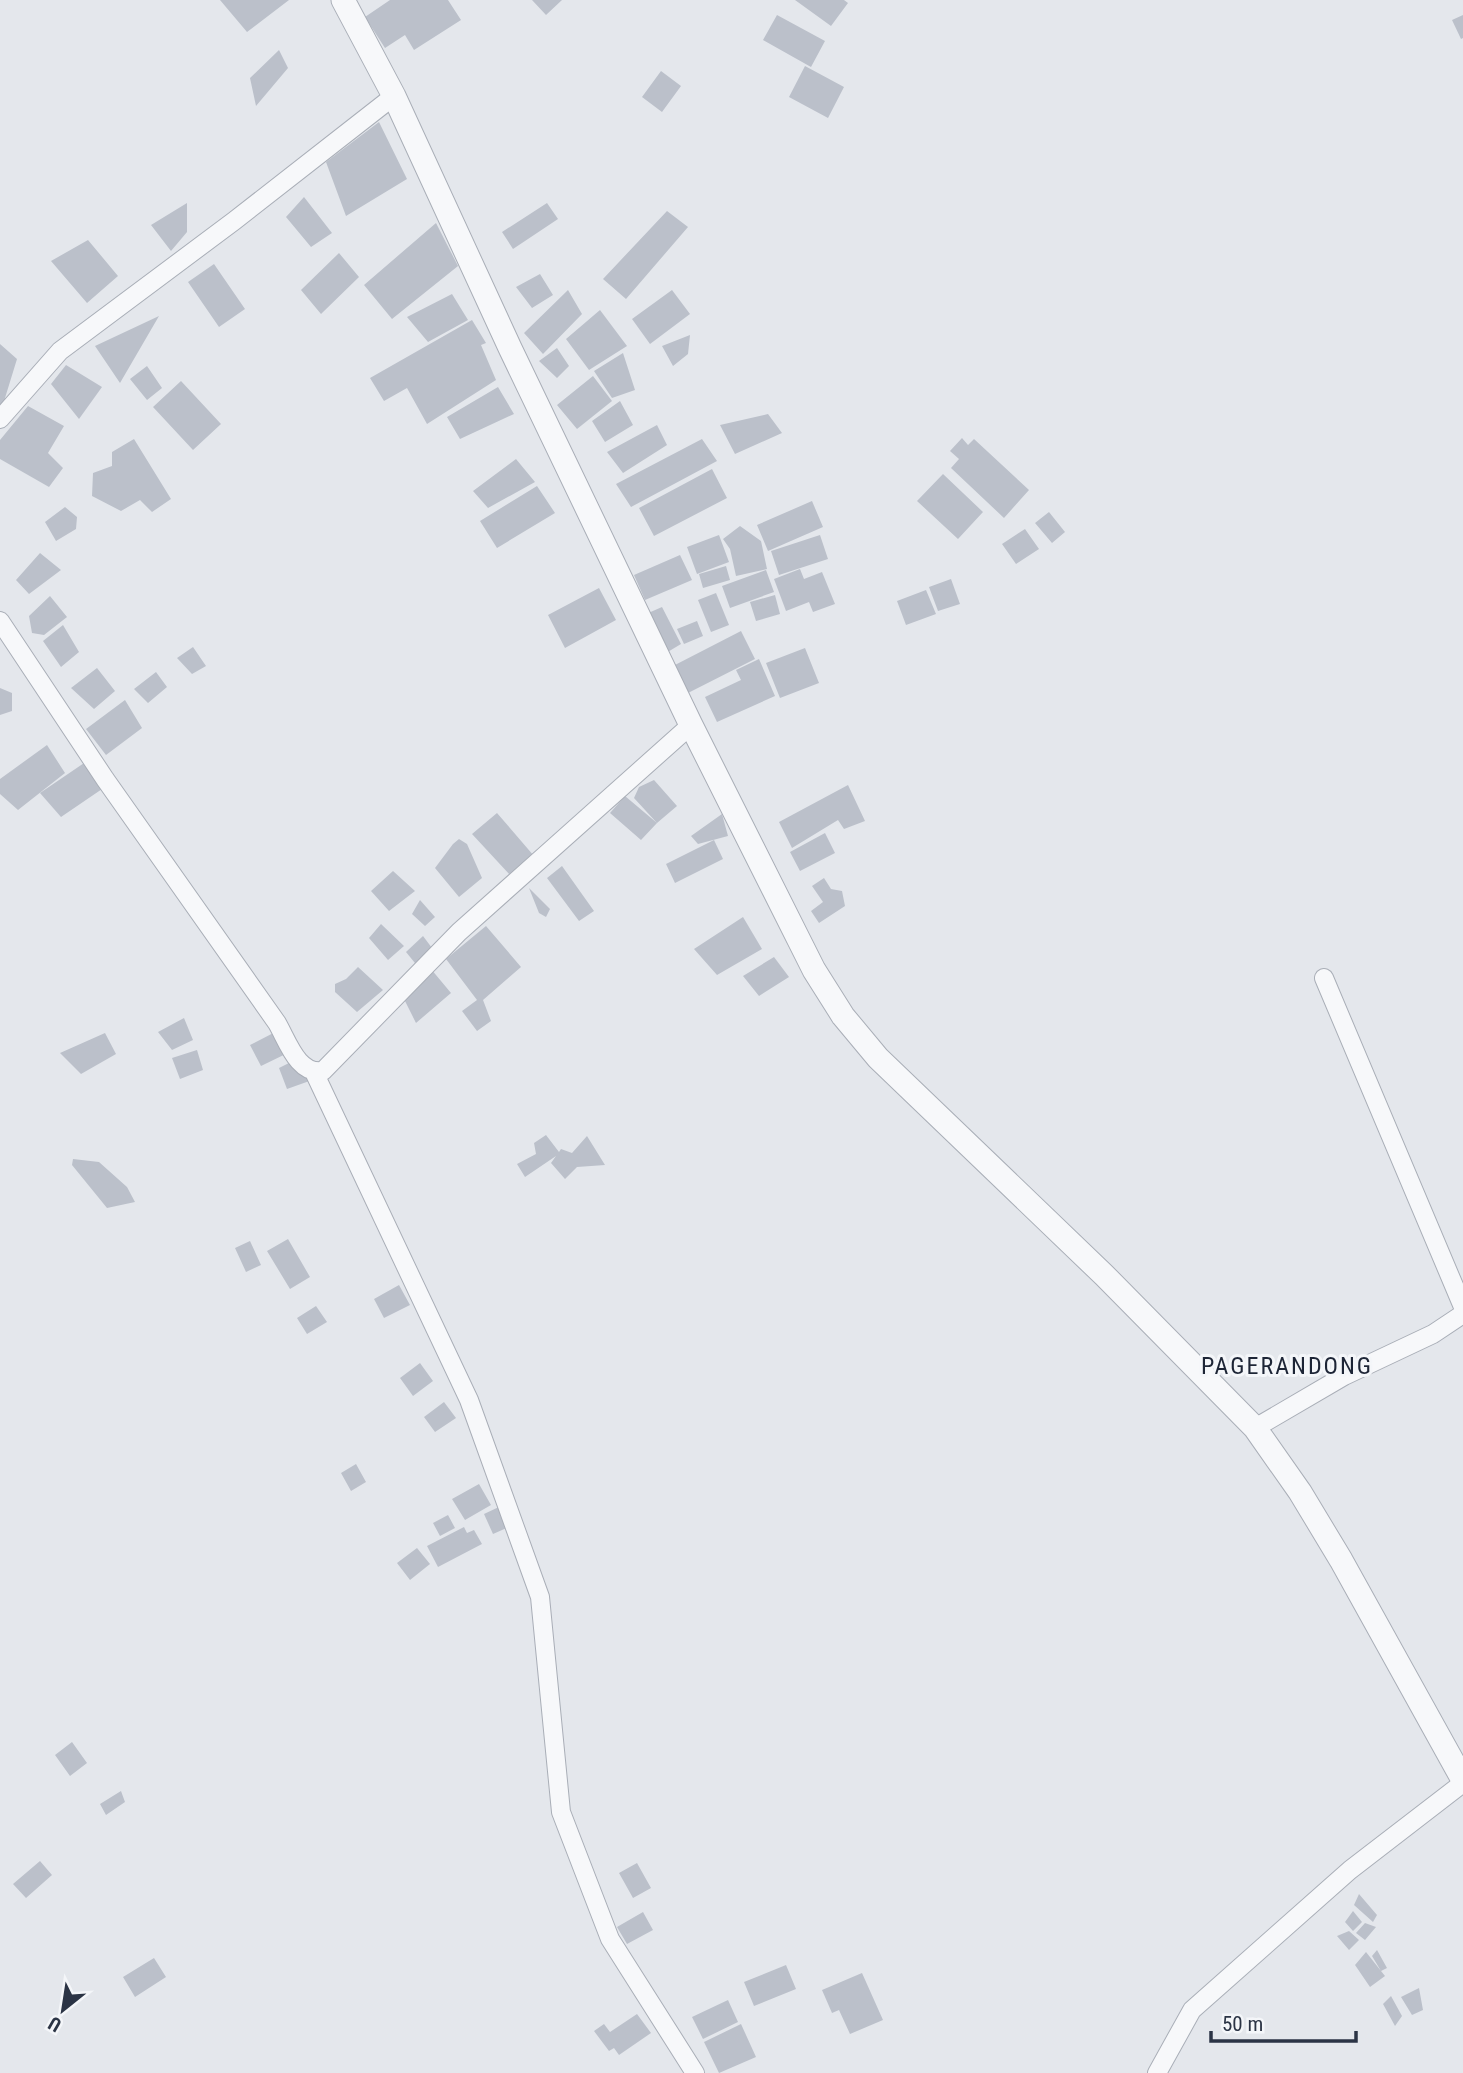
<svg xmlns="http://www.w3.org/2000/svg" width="1463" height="2073" font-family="'Roboto Condensed',sans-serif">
  <rect width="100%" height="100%" fill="#e4e7ec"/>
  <path fill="#bbc0ca" d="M220 0H289L247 32Z
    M390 0H448L461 20 414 50 405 35 385 48 365 17Z
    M532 0H562L546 15Z
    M795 0H844L848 3 831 26Z
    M777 15 825 41 811 67 763 40Z
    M1463 15V38L1461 39 1452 20Z
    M279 50 288 68 256 106 250 78Z
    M805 66 844 87 828 118 789 97Z
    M661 71 681 86 662 112 642 97Z
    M379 122 407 179 346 216 326 162Z
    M304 197 332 233 311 247 286 217Z
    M187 203V232L171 251 151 225Z
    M547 203 558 219 513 249 502 232Z
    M667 211 688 227 626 299 603 279Z
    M436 223 458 266 392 319 364 285Z
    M88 240 118 276 87 303 51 261Z
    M339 253 359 277 321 314 301 290Z
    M214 264 245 309 219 327 188 282Z
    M540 274 553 295 532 308 516 287Z
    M568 290 582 314 543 354 524 333Z
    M672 290 690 314 650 344 632 319Z
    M452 294 468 320 428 342 407 317Z
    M600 310 627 346 589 370 566 339Z
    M159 316 120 383 95 346Z
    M472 320 486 343 481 345 496 380 427 424 407 388 384 401 370 378Z
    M690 335 688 354 673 366 662 346Z
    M0 344 17 359 1 411H0Z
    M557 348 569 366 557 378 539 361Z
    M623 353 635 390 612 398 594 371Z
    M66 365 102 387 79 419 51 384Z
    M147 366 162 388 147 400 130 379Z
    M593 376 612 401 577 429 557 405Z
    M181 381 221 424 193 450 153 407Z
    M498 387 514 414 460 439 447 417Z
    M620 401 633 425 605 442 592 421Z
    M28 406 64 426 48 453 63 468 49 487 0 459V440Z
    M768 414 782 433 735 454 720 425Z
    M657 425 667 445 623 473 607 452Z
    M962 438 968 445 974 439 1029 490 1004 518 951 468 959 459 950 451Z
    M134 439 171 499 152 512 140 500 121 511 92 496 93 473 112 466V452Z
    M702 439 717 461 631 507 616 484Z
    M516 459 535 482 488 508 473 491Z
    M712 469 727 498 654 536 639 508Z
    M943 474 983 512 958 539 917 501Z
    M537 486 555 513 497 548 480 521Z
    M812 501 823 527 768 551 757 525Z
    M65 507 77 517 76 529 56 541 45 522Z
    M1049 512 1065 532 1052 543 1035 523Z
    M740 526 761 541 767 569 736 576 730 549 723 539Z
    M1025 529 1039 549 1016 564 1002 544Z
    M719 535 729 562 697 574 687 547Z
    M820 535 828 559 779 575 771 551Z
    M40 553 61 570 29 594 16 580Z
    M680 555 692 580 645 600 634 575Z
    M726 566 730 580 703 588 699 574Z
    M800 569 804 579 822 572 835 604 813 612 809 602 786 611 774 579Z
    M766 570 774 592 730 608 722 586Z
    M951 579 960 604 938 611 929 587Z
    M599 588 616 620 565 648 548 615Z
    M926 590 936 614 906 625 897 601Z
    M716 593 729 625 711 632 698 600Z
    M775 595 780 614 756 621 750 602Z
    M50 596 67 617 44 635 32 633 29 616Z
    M662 607 681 644 666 653 646 614Z
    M697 621 703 636 684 644 677 629Z
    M63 625 79 652 61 667 43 641Z
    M741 631 755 659 688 693 673 666Z
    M193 647 206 666 192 674 177 658Z
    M805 648 819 683 780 698 766 663Z
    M759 659 775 696 717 722 705 697 741 680 736 670Z
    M97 668 115 691 94 709 71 688Z
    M156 672 167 687 148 703 134 689Z
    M0 688 12 693V711L0 715Z
    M125 700 142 728 106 755 86 729Z
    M47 745 65 773 18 810 0 794V779Z
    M87 761 105 787 61 817 40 793Z
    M654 780 677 806 657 823 641 840 610 813 625 796 657 823 634 798 639 787Z
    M848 785 865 821 844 829 838 820 792 848 779 822Z
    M497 813 534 856 510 875 472 834Z
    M722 814 728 836 698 844 691 836Z
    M825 833 835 853 800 871 790 852Z
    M459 839 467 844 482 878 459 897 435 868 453 844Z
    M714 840 723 859 675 883 666 864Z
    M562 866 594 911 579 921 547 878Z
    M393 871 415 891 389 911 371 891Z
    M824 878 831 889 842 891 845 906 819 923 811 911 823 902 812 886Z
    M529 888 550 909 546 917 539 913Z
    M420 900 435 917 425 926 412 914Z
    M743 917 762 949 717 975 694 949Z
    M381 924 404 946 388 960 369 938Z
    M486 926 521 967 483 1000 491 1021 477 1031 462 1011 477 1000 446 959Z
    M423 936 435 952 419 968 406 952Z
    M774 957 789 977 759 996 743 976Z
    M358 967 383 990 357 1012 335 992V984L346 979Z
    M431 969 451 993 416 1023 403 997Z
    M184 1018 193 1040 172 1050 158 1032Z
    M285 1027 296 1049 261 1066 250 1045Z
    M105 1033 116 1054 81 1074 60 1053Z
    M197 1050 203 1070 180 1079 172 1058Z
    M297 1059 315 1079 287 1089 279 1068Z
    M546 1135 559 1152 561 1149 572 1153 587 1136 605 1165 577 1167 565 1179 551 1163 556 1156 525 1177 517 1164 536 1154 534 1143Z
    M73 1159 99 1162 127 1187 135 1202 107 1208 72 1165Z
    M288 1239 310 1277 290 1289 267 1251Z
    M250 1241 261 1265 246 1272 235 1248Z
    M399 1285 410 1305 384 1318 374 1299Z
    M316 1306 327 1322 307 1334 297 1318Z
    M420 1363 433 1381 413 1396 400 1378Z
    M444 1402 456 1418 435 1432 424 1417Z
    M356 1464 366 1482 351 1491 341 1473Z
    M479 1484 491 1505 465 1520 452 1499Z
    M501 1506 511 1526 493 1534 484 1514Z
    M448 1515 455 1528 440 1536 433 1523Z
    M464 1527 467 1533 474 1530 482 1544 438 1567 427 1546Z
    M417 1548 430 1564 410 1580 397 1563Z
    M72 1742 87 1763 70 1776 55 1755Z
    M121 1791 125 1802 106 1815 100 1804Z
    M40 1861 52 1875 26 1898 13 1884Z
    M637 1863 651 1888 633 1898 619 1873Z
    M1359 1894 1377 1915 1373 1922 1354 1905Z
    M1353 1911 1362 1922 1353 1931 1345 1922Z
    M643 1912 653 1930 627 1944 617 1927Z
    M1365 1923 1376 1927 1365 1940 1356 1933Z
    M1349 1931 1359 1940 1349 1950 1337 1936Z
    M1377 1950 1387 1968 1381 1971 1385 1976 1370 1987 1355 1965 1366 1952 1381 1971 1372 1956Z
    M154 1958 166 1977 135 1997 123 1977Z
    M786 1965 796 1989 754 2006 744 1982Z
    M862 1973 883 2020 850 2034 839 2010 832 2013 822 1990Z
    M1419 1988 1423 2010 1412 2015 1401 1997Z
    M1391 1996 1402 2016 1395 2026 1383 2004Z
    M728 2000 738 2022 703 2039 692 2017Z
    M637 2014 651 2033 619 2055 614 2048 609 2051 594 2031 604 2024 610 2032Z
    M741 2024 756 2057 719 2073 704 2042Z"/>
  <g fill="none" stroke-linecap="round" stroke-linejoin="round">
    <defs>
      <path id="minor" d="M0 419 60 351 234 221 394 96
        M0 621 105 779 277 1023C288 1042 298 1075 323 1071L459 932 691 725
        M1324 978 1463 1307
        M314 1072 469 1400 540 1597 561 1812 610 1939 695 2073
        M1255 1428 1344 1376 1433 1334 1463 1314
        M1157 2073 1192 2010 1350 1870 1463 1783"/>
      <path id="tertiary" d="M343 0 394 96 510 348 691 725 814 970 843 1016 878 1058 1104 1275 1255 1428 1300 1492 1341 1560 1463 1780"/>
    </defs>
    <use href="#minor" stroke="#a9aeb7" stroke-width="20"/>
    <use href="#tertiary" stroke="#a9aeb7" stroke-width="25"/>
    <use href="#minor" stroke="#f7f8fa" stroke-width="18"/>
    <use href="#tertiary" stroke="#f7f8fa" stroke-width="23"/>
  </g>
  <g text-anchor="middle" stroke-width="6" stroke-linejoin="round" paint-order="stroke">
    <g font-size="24" letter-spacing="2" fill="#1d2536" stroke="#f4f6f9">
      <text x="1287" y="1374">PAGERANDONG</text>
    </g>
  </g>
  <g transform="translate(63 2010) rotate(210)" stroke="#f4f6f9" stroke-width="5" paint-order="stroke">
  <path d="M0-5L12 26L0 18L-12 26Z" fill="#2b3445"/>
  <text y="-10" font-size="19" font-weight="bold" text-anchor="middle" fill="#2b3445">U</text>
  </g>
  <path d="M1211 2031v10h145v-10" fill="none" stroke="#2b3445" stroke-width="3.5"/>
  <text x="1222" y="2031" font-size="21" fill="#2b3445" stroke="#f4f6f9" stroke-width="5" paint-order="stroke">50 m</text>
</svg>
